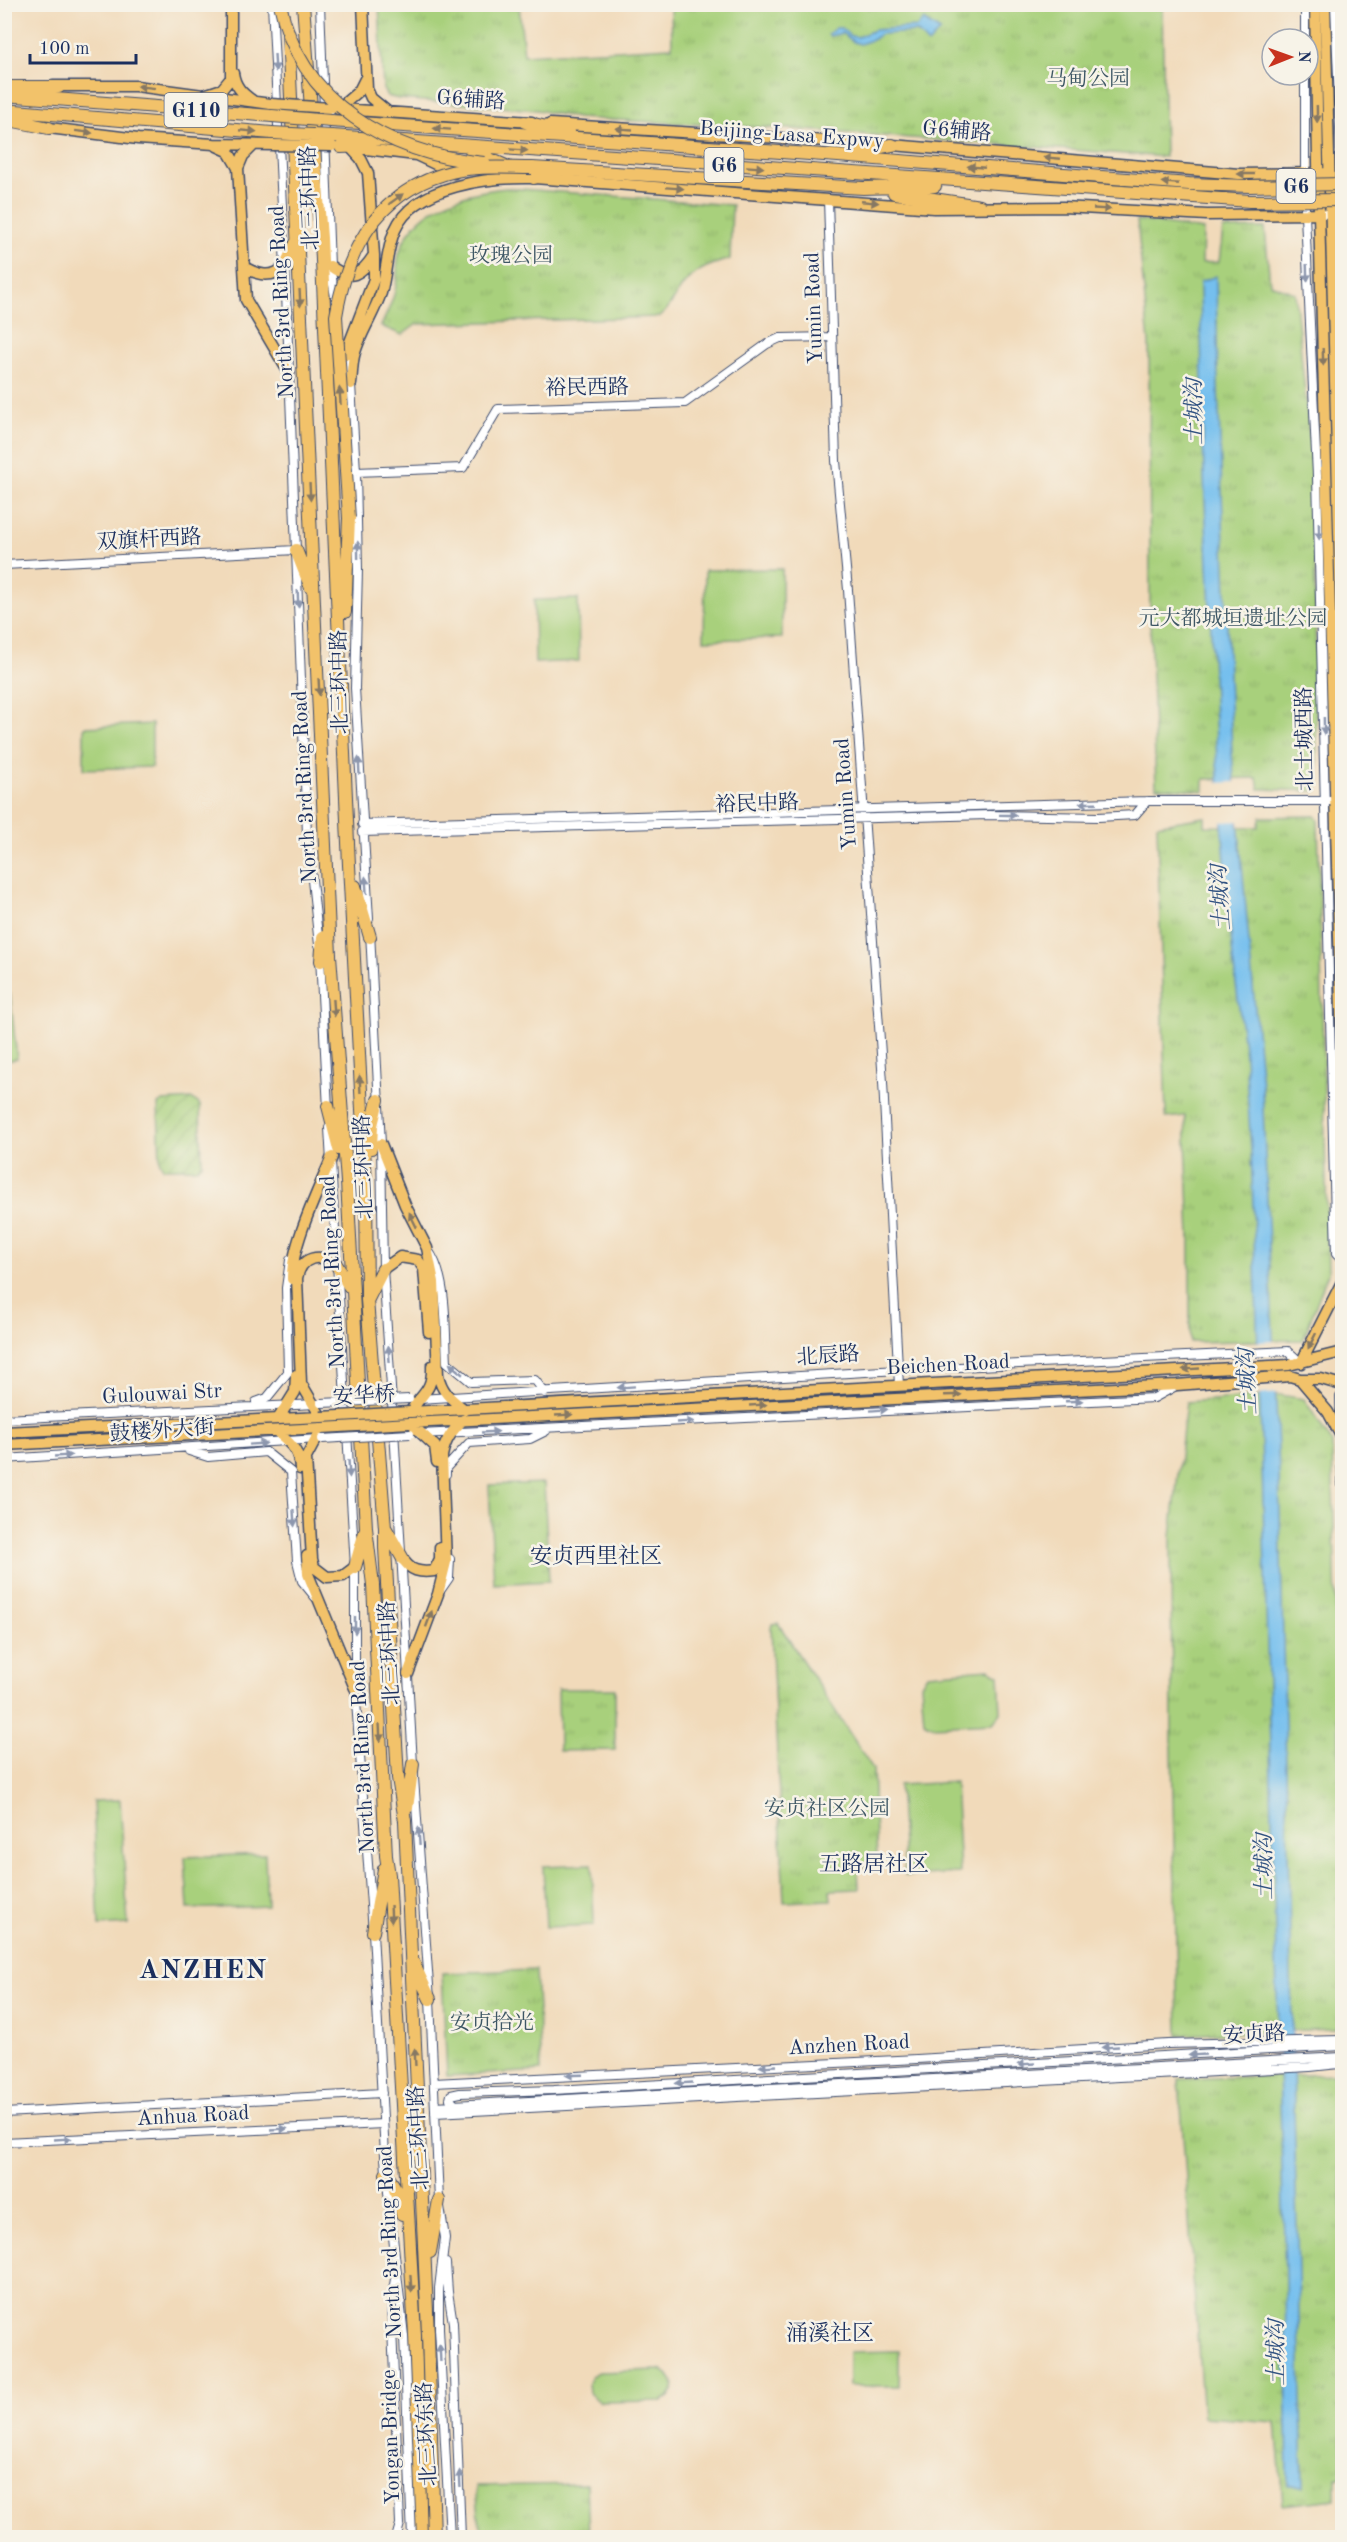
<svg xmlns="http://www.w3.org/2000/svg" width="1347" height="2542" font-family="'Old Standard TT','Noto Serif SC',serif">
  <defs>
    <pattern id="park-tufts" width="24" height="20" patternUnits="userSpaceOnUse" patternTransform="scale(1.5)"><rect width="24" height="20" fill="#a8d07b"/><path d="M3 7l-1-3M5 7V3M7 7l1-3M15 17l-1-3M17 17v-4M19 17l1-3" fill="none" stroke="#90b36d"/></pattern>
    <pattern id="garden-furrows" width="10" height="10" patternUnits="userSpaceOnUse" patternTransform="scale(1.5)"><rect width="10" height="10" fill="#a8d07b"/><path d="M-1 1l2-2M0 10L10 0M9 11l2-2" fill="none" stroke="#90b36d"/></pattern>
  </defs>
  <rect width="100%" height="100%" fill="#f7f3e8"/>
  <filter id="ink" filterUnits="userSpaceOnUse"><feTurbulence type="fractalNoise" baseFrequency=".0167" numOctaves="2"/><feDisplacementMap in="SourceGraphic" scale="12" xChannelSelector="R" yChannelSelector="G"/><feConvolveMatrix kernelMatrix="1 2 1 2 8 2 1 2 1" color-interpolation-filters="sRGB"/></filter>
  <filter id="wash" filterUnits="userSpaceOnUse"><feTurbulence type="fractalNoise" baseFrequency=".008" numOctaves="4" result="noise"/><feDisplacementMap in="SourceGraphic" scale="24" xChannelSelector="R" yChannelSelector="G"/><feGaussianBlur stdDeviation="1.35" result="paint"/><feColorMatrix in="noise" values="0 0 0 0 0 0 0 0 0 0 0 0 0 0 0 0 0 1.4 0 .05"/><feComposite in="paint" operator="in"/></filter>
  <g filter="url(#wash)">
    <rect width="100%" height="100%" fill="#f1daba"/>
    <path fill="#a8d07b" stroke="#62806c" stroke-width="1.5" d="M782 569V638L704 640 705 570Z
      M578 599 579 661 535 663 534 600Z
      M152 724V767L84 769V727Z
      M5 994H10L17 1059 5 1061Z
      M989 1669 999 1675 1001 1713 993 1723 932 1726 924 1722 921 1684 927 1674Z
      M955 1782 960 1873 905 1876 899 1785Z
      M120 1800 128 1924 99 1926 93 1801Z
      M265 1854 267 1906 188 1909 185 1857Z
      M592 1864 594 1925 546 1927 543 1866Z
      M899 2351V2386H849V2352Z
      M660 2370C677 2377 679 2393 662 2401L600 2402 589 2393 588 2383 591 2376 599 2372Z"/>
    <path fill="url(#park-tufts)" stroke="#62806c" stroke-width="1.5" d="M379 5H519L524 55 672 47 671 5H1162L1165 157 791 129 578 118 537 110 399 99 387 96 383 89Z
      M507 188 732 205 730 259C709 265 691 271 679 291 672 301 669 310 659 317L417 324 402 335 381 326C387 313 394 300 396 286 398 276 396 265 399 254 412 207 464 192 507 188Z
      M1137 220 1203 230 1202 263 1219 262 1223 229 1265 228 1270 284 1295 293 1314 483 1317 791 1259 789 1257 778 1204 779V791L1156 787 1150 621 1149 342Z
      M1315 816 1318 820 1328 1273 1303 1340 1190 1342V1238L1185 1116 1166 1118 1157 825 1205 817V826L1258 827 1261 817Z
      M1280 1395 1304 1399 1332 1443 1342 1861V2027L1332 2029 1178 2035 1172 1749 1171 1537 1186 1402Z
      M544 1483 549 1581 494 1584 489 1485Z
      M778 1623 873 1769 877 1860 858 1869 859 1889 830 1890 831 1900 784 1902 771 1628 772 1624Z
      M558 1689H615V1750L559 1751Z
      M536 1970 541 2071 447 2076 442 1973Z
      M1336 2074 1342 2077V2476L1336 2477V2499L1283 2505 1276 2422 1203 2417 1179 2079Z
      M587 2484 589 2537H481L476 2486Z"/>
    <path fill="url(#garden-furrows)" stroke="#62806c" stroke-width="1.5" d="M193 1099 200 1105 202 1164 197 1168H164L160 1163 158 1104 163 1101Z"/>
    <path fill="#75bfee" stroke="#4877a6" stroke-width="1.5" d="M923 20 940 31 928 44 917 32 881 34 872 40 860 44 854 42 842 33 830 36 828 34 836 28H841L851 36 858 37 874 30 917 27Z
      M1216 276 1218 388 1232 754 1262 1086 1279 1472 1303 2486H1288L1285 2277 1262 1465 1251 1149 1245 1056 1233 959 1217 763 1204 478 1200 282Z"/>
    <path fill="#f1daba" d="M1237 782 1240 821 1219 822 1216 783Z
      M1277 1341 1279 1393 1257 1395 1255 1342Z"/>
  </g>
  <g filter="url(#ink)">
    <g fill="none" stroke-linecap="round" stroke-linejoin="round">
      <defs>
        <path id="minor" d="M272 4 285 267 307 834 319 945
          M320 4 330 266 336 303
          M1305 4V39
          M1335 4 1342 177
          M1305 75V215L1317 476 1334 1182 1336 1254 1342 1260
          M828 199 836 461 848 590 883 1082 899 1386
          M1319 214 1342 213
          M344 352 351 384 356 472 358 569 355 688 369 919
          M356 472 463 468 498 409 685 403 767 344 780 338 832 337
          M4 565 296 550
          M362 824 1147 801H1330
          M362 832 989 815 1098 817 1135 815 1147 801
          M370 932 381 1144 383 1269 393 1417
          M320 957 328 1109
          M329 1128 355 1567V1688L373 1932 386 2174 404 2336 412 2538
          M428 1250C448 1276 445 1329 447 1362L471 1382 535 1380 545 1393
          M1342 1395 1340 1397 1342 1485
          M419 1399 898 1370 1288 1351 1301 1363
          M256 1402 267 1398 288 1372 286 1288 290 1260
          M4 1419 317 1404
          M394 1429 413 1764 430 1999 439 2200 445 2238 439 2288V2329L450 2538
          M420 1434 1154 1398 1174 1387
          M189 1451 208 1457 266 1452 291 1472 297 1561 302 1581 315 1597
          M4 1459 318 1439
          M446 1474V1468L469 1443 530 1439 546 1431
          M440 1591 449 1578 450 1559
          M434 2083 917 2059 1168 2044 1342 2040
          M455 2105 450 2099 451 2095 460 2093 554 2090 1342 2046
          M435 2106 1342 2057
          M4 2113 382 2093
          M435 2113 1310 2067 1339 2064 1342 2062
          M4 2142 383 2124
          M446 2263 448 2292 453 2323 461 2538
          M395 2279 391 2302 400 2524 396 2538"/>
        <path id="major" d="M363 4 367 89 371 98 388 112
          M1315 4 1319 214 1342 1043
          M1325 4 1342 645
          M233 73C235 87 242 93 253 101
          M53 86H136L271 104
          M207 94 222 89 231 78V4
          M338 109 359 91 365 79
          M341 109 532 122
          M550 124 892 145 1239 174 1328 173
          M41 127 138 139 214 144 273 145
          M217 146 228 151 238 168 246 300 289 373
          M357 148 416 155 454 173
          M238 168 243 156 254 145
          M330 266C351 282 361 275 374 255
          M244 267C258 275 271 279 285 267
          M345 355 374 279V255L368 173 361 159 351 148
          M351 384C352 375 352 365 354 356 359 335 374 314 381 293 387 272 386 250 395 230 415 184 491 177 534 178L934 208 1063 207 1207 215 1319 214
          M381 1144 405 1205 427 1248 434 1282 438 1375C442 1393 451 1399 465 1410
          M383 1269 400 1257 418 1260 424 1269 429 1332
          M292 1279C291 1245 319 1189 332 1157
          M1301 1363 1342 1282
          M1300 1379 1328 1412 1342 1438
          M410 1412 1289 1365 1342 1352
          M410 1412C422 1393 433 1391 432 1366
          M278 1419 295 1392 296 1375
          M410 1423 1177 1385 1290 1376 1300 1379H1321L1342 1385
          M410 1423 435 1446 437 1462
          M276 1431C290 1443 299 1449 300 1469
          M4 1432 321 1417 301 1383 297 1278C301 1256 320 1253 336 1264
          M4 1445 322 1428 306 1458 312 1559 314 1567 327 1577 343 1576 355 1567
          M307 1556 308 1574 355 1688
          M403 1559C410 1571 420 1573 434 1571L440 1559V1547
          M408 1674 438 1594 446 1562 442 1456C445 1440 452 1431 463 1420"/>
        <path id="highway" d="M303 4 321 238 349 865 366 1185 367 1300 385 1528V1548L398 1778 405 1821 428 2334
          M288 32 330 955 347 1182 366 1528 373 1585 386 1856 389 1875 415 2335 423 2538
          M4 87H59
          M4 95 272 116
          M4 110 272 133
          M4 119 49 128
          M331 121 838 156 1189 184 1250 186
          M525 122 569 132
          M332 136 1250 201
          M341 147 366 146
          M471 151 534 178
          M854 152 892 145
          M532 168 863 188 935 186
          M894 193 980 206
          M285 267 296 243
          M296 550 311 588
          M345 612 349 518
          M355 886 370 937
          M321 961 323 937
          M328 1106 339 1149
          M371 1148 372 1125 378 1100
          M336 1264 349 1286
          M368 1299 383 1269
          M386 1529 403 1559
          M355 1567 365 1532
          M407 1808 413 1764
          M373 1932 384 1869
          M413 1962 430 1999
          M386 2174 394 2186 402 2214
          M430 2252 439 2200"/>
      </defs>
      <use href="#minor" stroke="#3b496c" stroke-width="10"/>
      <use href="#major" stroke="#3b496c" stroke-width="13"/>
      <use href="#highway" stroke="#3b496c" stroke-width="14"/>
      <use href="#minor" stroke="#fff" stroke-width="8"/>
      <use href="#major" stroke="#f2c26a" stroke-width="10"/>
      <use href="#highway" stroke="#f2c26a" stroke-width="12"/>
      <defs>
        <path id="minor-bridge" d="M321 1403 409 1399
          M322 1439 410 1434"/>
        <path id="major-bridge" d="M271 104 331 108
          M273 145 332 146
          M321 1417 410 1412
          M322 1428 410 1423"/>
        <path id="highway-bridge" d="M280 4C300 103 389 154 484 163
          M272 116 331 121
          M272 133 332 136
          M1250 186 1342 184
          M1250 201 1342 200
          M349 518 336 316C347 250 376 195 444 174 472 165 503 168 532 168
          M428 2334 434 2538"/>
      </defs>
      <use href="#minor-bridge" stroke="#3b496c" stroke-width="10" stroke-linecap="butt"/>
      <use href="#major-bridge" stroke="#3b496c" stroke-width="13" stroke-linecap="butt"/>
      <use href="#highway-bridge" stroke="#3b496c" stroke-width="14" stroke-linecap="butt"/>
      <use href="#minor-bridge" stroke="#fff" stroke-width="8"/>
      <use href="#major-bridge" stroke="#f2c26a" stroke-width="10"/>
      <use href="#highway-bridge" stroke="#f2c26a" stroke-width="12"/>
    </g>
    <defs><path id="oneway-solid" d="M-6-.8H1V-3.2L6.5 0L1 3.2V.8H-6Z" transform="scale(1.5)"/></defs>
    <g fill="#8d97ae">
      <use href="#oneway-solid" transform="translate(275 63) rotate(87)"/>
      <use href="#oneway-solid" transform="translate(1307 273) rotate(88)"/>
      <use href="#oneway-solid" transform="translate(1319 531) rotate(89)"/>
      <use href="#oneway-solid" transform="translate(358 550) rotate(-91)"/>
      <use href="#oneway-solid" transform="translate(298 599) rotate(88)"/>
      <use href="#oneway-solid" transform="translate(1324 726) rotate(89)"/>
      <use href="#oneway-solid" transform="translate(359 766) rotate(-93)"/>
      <use href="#oneway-solid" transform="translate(1088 803) rotate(178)"/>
      <use href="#oneway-solid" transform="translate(1008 815) rotate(1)"/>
      <use href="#oneway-solid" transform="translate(366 885) rotate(-94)"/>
      <use href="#oneway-solid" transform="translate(389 1354) rotate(-94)"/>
      <use href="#oneway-solid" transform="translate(456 1369) rotate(-140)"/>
      <use href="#oneway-solid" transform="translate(626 1387) rotate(176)"/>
      <use href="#oneway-solid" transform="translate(1074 1401) rotate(-2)"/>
      <use href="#oneway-solid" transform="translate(879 1410) rotate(-4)"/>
      <use href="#oneway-solid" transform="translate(685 1422) rotate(-3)"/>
      <use href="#oneway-solid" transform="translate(490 1432) rotate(-3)"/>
      <use href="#oneway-solid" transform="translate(258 1444) rotate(-4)"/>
      <use href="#oneway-solid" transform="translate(63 1456) rotate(-3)"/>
      <use href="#oneway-solid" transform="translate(349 1469) rotate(87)"/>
      <use href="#oneway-solid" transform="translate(294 1518) rotate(86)"/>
      <use href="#oneway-solid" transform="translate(355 1625) rotate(90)"/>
      <use href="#oneway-solid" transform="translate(419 1836) rotate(-94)"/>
      <use href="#oneway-solid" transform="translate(1110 2047) rotate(177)"/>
      <use href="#oneway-solid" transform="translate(1197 2055) rotate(177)"/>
      <use href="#oneway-solid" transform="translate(1026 2064) rotate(177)"/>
      <use href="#oneway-solid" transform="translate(768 2066) rotate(177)"/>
      <use href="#oneway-solid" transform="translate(574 2075) rotate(178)"/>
      <use href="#oneway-solid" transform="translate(684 2083) rotate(177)"/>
      <use href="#oneway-solid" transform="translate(279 2129) rotate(-3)"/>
      <use href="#oneway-solid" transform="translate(63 2139) rotate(-3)"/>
      <use href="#oneway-solid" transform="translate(440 2353) rotate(-93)"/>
      <use href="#oneway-solid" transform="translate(460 2479) rotate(-93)"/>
    </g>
    <g fill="#867864">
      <use href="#oneway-solid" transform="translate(146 87) rotate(-173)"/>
      <use href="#oneway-solid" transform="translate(1317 114) rotate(89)"/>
      <use href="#oneway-solid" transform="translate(442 129) rotate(-176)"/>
      <use href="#oneway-solid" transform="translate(624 129) rotate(-177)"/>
      <use href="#oneway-solid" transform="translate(248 131) rotate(5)"/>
      <use href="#oneway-solid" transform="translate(84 132) rotate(7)"/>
      <use href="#oneway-solid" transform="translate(519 150) rotate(4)"/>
      <use href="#oneway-solid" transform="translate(1052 158) rotate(-175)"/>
      <use href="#oneway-solid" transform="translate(755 167) rotate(4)"/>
      <use href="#oneway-solid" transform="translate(976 167) rotate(-175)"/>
      <use href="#oneway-solid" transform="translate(1246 174) rotate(-180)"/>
      <use href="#oneway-solid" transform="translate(1170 183) rotate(-175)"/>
      <use href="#oneway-solid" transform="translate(675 188) rotate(4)"/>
      <use href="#oneway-solid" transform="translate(396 199) rotate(-36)"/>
      <use href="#oneway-solid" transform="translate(870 202) rotate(5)"/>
      <use href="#oneway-solid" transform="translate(1102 209) rotate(3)"/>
      <use href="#oneway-solid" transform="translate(300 298) rotate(87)"/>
      <use href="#oneway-solid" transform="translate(1323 357) rotate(88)"/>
      <use href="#oneway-solid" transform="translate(340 396) rotate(-94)"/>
      <use href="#oneway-solid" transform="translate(310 492) rotate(87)"/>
      <use href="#oneway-solid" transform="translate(319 687) rotate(87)"/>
      <use href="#oneway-solid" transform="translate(334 1008) rotate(86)"/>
      <use href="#oneway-solid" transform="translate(360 1084) rotate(-93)"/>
      <use href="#oneway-solid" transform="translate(413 1220) rotate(-116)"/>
      <use href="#oneway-solid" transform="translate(1312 1341) rotate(117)"/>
      <use href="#oneway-solid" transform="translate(1191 1369) rotate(177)"/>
      <use href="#oneway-solid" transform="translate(953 1395) rotate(-2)"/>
      <use href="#oneway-solid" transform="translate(758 1405) rotate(-3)"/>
      <use href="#oneway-solid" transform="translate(564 1415) rotate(-3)"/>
      <use href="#oneway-solid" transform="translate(429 1619) rotate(-70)"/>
      <use href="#oneway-solid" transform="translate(380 1733) rotate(87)"/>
      <use href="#oneway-solid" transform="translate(391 1914) rotate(87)"/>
      <use href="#oneway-solid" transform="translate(415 2057) rotate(-93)"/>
      <use href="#oneway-solid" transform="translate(411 2284) rotate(86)"/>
    </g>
  </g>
  <g text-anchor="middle" stroke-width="5" stroke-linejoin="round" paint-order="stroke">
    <g fill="#f7f3e8" stroke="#5d6a87" stroke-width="1.5">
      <rect x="164.5" y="93" width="63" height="34" rx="4.5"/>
      <rect x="704.5" y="148" width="39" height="34" rx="4.5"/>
      <rect x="1276.5" y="169" width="39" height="34" rx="4.5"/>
    </g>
    <g font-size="20" font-weight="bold" fill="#1b2f5e">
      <text x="196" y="117">G110</text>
      <text x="724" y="172">G6</text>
      <text x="1296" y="193">G6</text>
    </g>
    <g font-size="21" fill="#3e5765" stroke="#f7f3e8">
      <text x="1088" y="85">马甸公园</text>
      <text x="511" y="262">玫瑰公园</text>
      <text x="1233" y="625">元大都城垣遗址公园</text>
      <text x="827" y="1815">安贞社区公园</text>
      <text x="492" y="2029">安贞拾光</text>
    </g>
    <g font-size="21" fill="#1b2f5e" stroke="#f7f3e8">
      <text transform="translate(471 99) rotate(4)" y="7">G6辅路</text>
      <text transform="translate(957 130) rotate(5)" y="7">G6辅路</text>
      <text transform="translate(792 134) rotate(4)" y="7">Beijing-Lasa Expwy</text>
      <text transform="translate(309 198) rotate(-92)" y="7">北三环中路</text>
      <text transform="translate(281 302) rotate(-93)" y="7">North 3rd Ring Road</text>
      <text transform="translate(813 308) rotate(-92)" y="7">Yumin Road</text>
      <text transform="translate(587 387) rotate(-1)" y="7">裕民西路</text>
      <text transform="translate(149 539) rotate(-3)" y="7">双旗杆西路</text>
      <text transform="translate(339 682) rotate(-91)" y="7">北三环中路</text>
      <text transform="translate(1304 739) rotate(-91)" y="7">北土城西路</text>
      <text transform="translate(304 787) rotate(-93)" y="7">North 3rd Ring Road</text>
      <text transform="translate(845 794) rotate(-94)" y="7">Yumin Road</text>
      <text transform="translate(757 803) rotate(-2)" y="7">裕民中路</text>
      <text transform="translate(363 1167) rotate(-92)" y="7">北三环中路</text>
      <text transform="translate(332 1272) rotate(-93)" y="7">North 3rd Ring Road</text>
      <text transform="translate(828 1355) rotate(-4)" y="7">北辰路</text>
      <text transform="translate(948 1364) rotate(-3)" y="7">Beichen Road</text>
      <text transform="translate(162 1393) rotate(-3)" y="7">Gulouwai Str</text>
      <text transform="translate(364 1395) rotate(-3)" y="7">安华桥</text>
      <text transform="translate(162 1430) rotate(-4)" y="7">鼓楼外大街</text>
      <text transform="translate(389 1653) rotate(-93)" y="7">北三环中路</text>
      <text transform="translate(362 1757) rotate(-93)" y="7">North 3rd Ring Road</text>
      <text transform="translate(1254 2034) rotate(-3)" y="7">安贞路</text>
      <text transform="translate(849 2044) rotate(-3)" y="7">Anzhen Road</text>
      <text transform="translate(193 2115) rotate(-3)" y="7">Anhua Road</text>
      <text transform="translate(418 2138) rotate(-93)" y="7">北三环中路</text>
      <text transform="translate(389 2242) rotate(-93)" y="7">North 3rd Ring Road</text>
      <text transform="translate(426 2434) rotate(-93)" y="7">北三环东路</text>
      <text transform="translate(390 2437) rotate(-92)" y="7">Yongan Bridge</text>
    </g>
    <g font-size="22" font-style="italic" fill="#325382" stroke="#f7f3e8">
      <text transform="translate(1193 412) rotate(-91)" y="8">土城沟</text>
      <text transform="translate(1219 898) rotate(-94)" y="8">土城沟</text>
      <text transform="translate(1246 1382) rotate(-93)" y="8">土城沟</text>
      <text transform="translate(1263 1867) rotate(-91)" y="8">土城沟</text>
      <text transform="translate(1275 2353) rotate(-91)" y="8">土城沟</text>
    </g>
    <g font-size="22" fill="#1b2f5e" stroke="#f7f3e8">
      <text x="596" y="1563">安贞西里社区</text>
      <text x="874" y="1871">五路居社区</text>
      <text x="830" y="2340">涌溪社区</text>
    </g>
    <g font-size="27" font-weight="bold" letter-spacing="1.5" fill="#1b2f5e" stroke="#f7f3e8">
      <text x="203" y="1978">ANZHEN</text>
    </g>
  </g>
  <rect width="1347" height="2542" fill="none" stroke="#f7f3e8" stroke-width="24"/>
  <g transform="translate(1290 57) rotate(89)"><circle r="28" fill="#f7f3e8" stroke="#9fa5b1" stroke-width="1.5"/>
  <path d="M0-4.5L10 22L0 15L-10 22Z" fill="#c8321e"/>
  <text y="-9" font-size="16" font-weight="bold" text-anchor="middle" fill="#1b2f5e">N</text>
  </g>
  <path d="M30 54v9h106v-9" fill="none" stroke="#1b2f5e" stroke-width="3"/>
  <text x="39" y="54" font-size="18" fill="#1b2f5e" stroke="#f7f3e8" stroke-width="4.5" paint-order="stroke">100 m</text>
</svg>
